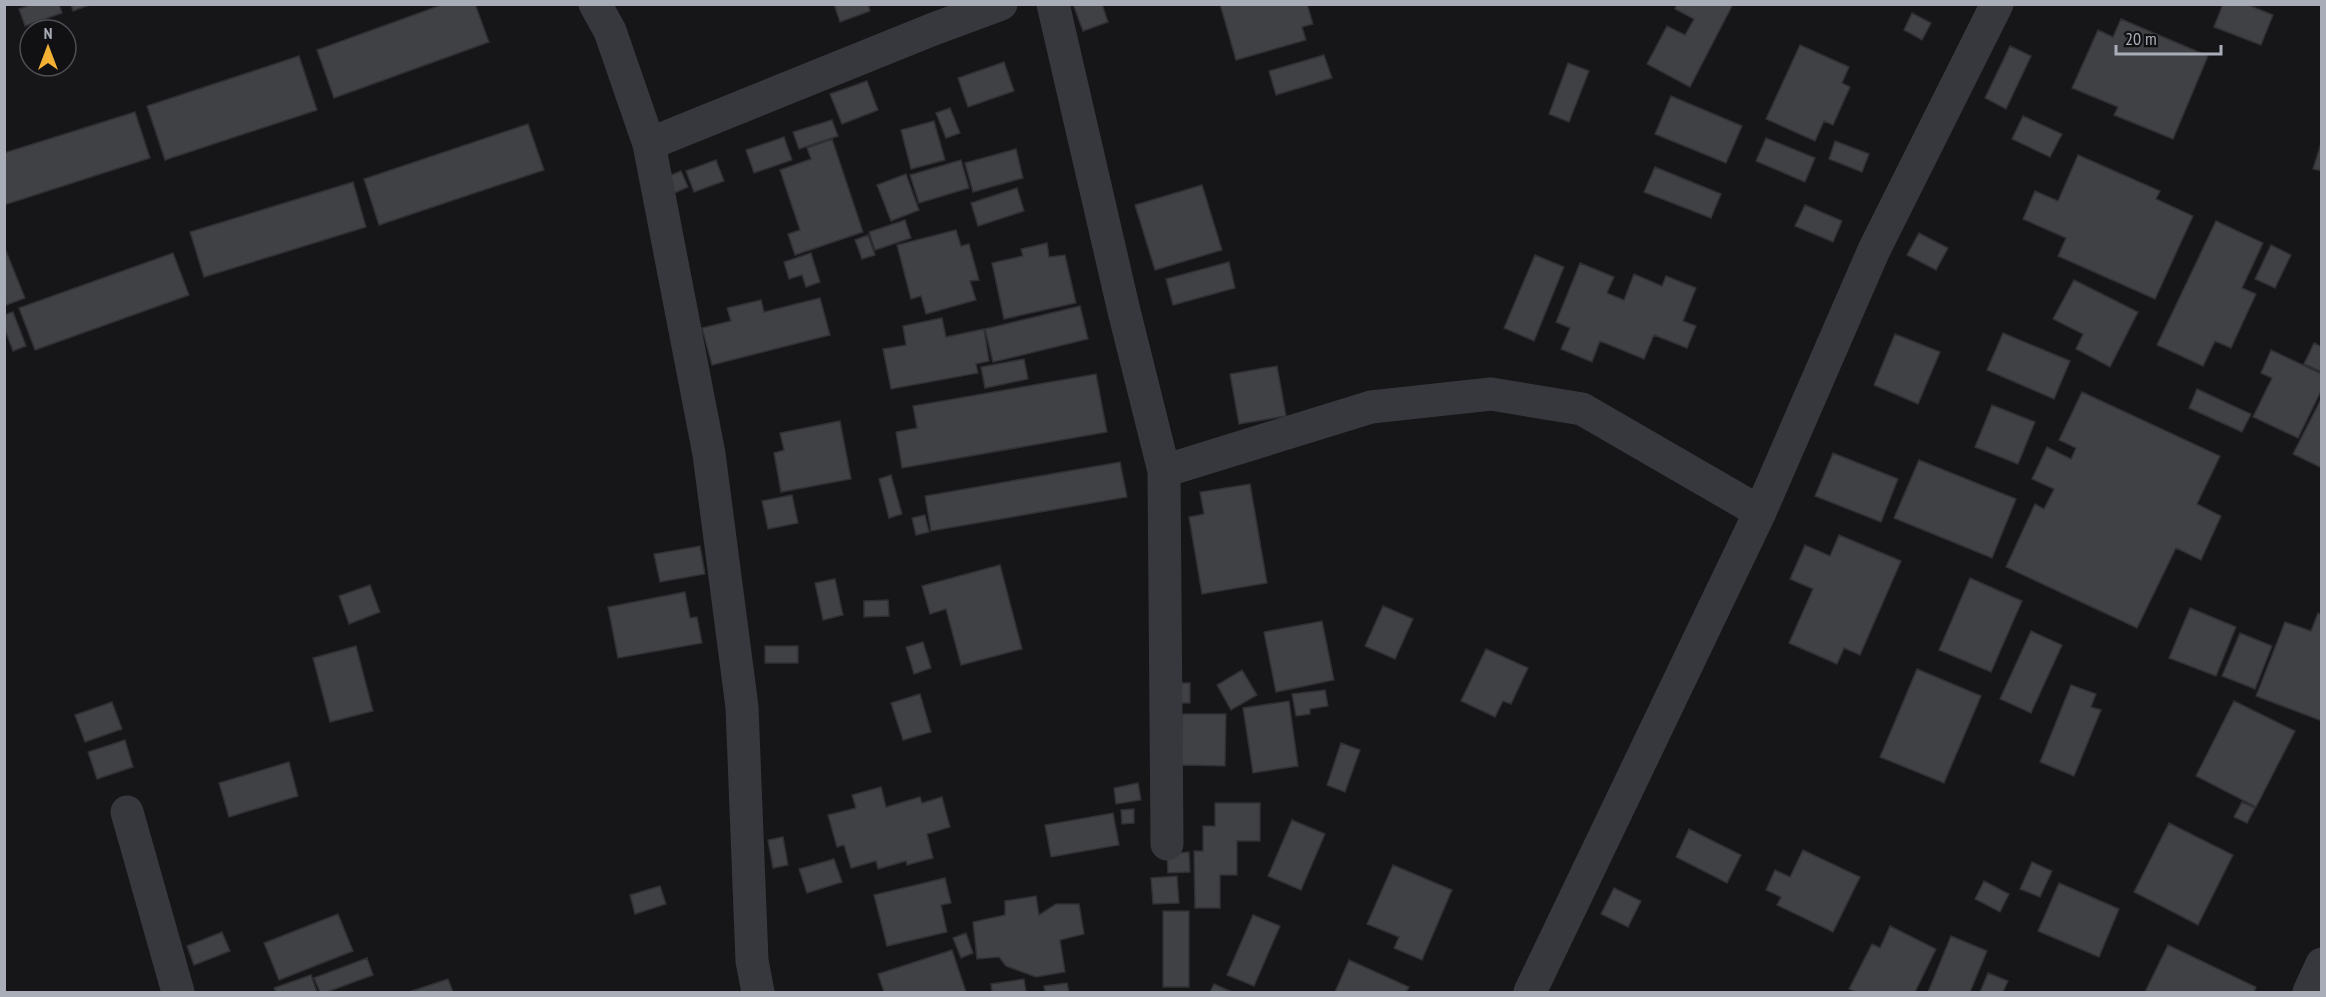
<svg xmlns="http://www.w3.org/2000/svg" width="2326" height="997" font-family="'PT Sans Narrow',sans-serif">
  <rect width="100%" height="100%" fill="#161618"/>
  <path fill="#404145" stroke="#303034" stroke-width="1.5" d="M33 4H59L62 13 25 26 19 9Z
    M71 4H92L73 11Z
    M444 4H475L489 42 334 98 317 50Z
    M834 4H868L870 11 840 22Z
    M1073 4H1102L1108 22 1083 31Z
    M1220 4H1307L1313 24 1302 27 1306 40 1236 60Z
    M1677 4H1733L1690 87 1647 64 1667 26 1685 35 1694 19 1675 9Z
    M2223 4H2246L2273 15 2261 45 2214 27Z
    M1912 13 1931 23 1922 40 1904 30Z
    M2121 19 2208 56 2173 139 2114 115 2118 107 2072 88 2098 30 2113 37Z
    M1800 45 1849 67 1842 83 1850 87 1833 125 1824 121 1815 141 1766 119Z
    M2010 46 2031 56 2006 109 1985 98Z
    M1324 55 1332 78 1276 95 1269 71Z
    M299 56 317 110 165 160 147 106Z
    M1004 62 1014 91 968 107 958 78Z
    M1568 63 1589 71 1569 122 1549 114Z
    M867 81 878 110 842 124 830 94Z
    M1671 96 1742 126 1726 163 1655 134Z
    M950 108 960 133 946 138 936 113Z
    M135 112 150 158 4 205V153Z
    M2023 116 2062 134 2050 157 2012 139Z
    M832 120 838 136 799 149 793 132Z
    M934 121 945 160 911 169 901 130Z
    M528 124 544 170 379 225 364 179Z
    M784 137 792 160 754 173 746 150Z
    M1766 138 1815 158 1805 182 1756 161Z
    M832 139 863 232 795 255 788 234 800 230 780 170 811 159 807 148Z
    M2322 140V171L2313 169Z
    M1835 141 1869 154 1862 172 1829 159Z
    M1016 149 1023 178 973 192 965 163Z
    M2078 155 2160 191 2156 199 2193 216 2155 299 2058 256 2066 238 2023 219 2035 191 2058 201Z
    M716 160 724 181 694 192 686 171Z
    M961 160 969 188 919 203 910 175Z
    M1655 167 1721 194 1711 218 1644 192Z
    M681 171 688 187 670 195 664 178Z
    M906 174 919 210 891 221 877 185Z
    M353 182 366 227 204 277 190 232Z
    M1202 185 1222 250 1155 270 1135 205Z
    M1017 188 1024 211 978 226 971 203Z
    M1805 205 1842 221 1833 242 1795 226Z
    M905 220 911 238 875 250 869 232Z
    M2216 221 2263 243 2242 288 2256 294 2231 348 2215 341 2203 366 2157 345Z
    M956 230 961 246 969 244 979 280 970 281 976 300 926 314 921 296 911 299 897 245Z
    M1919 233 1948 248 1936 270 1907 255Z
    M868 235 875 255 862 259 855 240Z
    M1047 243 1049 257 1065 255 1076 303 1004 319 992 263 1023 256 1021 249Z
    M2271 245 2291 255 2275 288 2255 279Z
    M4 246 25 298 4 306Z
    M173 253 189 295 35 350 19 308Z
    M811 253 820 282 806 287 802 275 789 279 784 262Z
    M1535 255 1564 267 1534 341 1504 328Z
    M1229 262 1235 288 1173 305 1166 279Z
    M1580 263 1614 277 1607 293 1624 300 1634 274 1662 286 1666 276 1696 288 1683 321 1696 326 1687 348 1654 335 1644 359 1600 341 1592 362 1561 349 1570 328 1556 322Z
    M2074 280 2138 312 2110 367 2076 349 2083 334 2053 319Z
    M820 298 830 335 712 365 702 328 731 321 727 308 761 300 764 312Z
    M1080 306 1088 339 993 362 985 329Z
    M13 312 26 346 13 351 4 327V315Z
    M942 318 946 337 984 329 989 361 976 364 978 373 891 389 883 349 906 345 903 326Z
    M2003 333 2070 361 2054 399 1987 370Z
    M1895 334 1940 352 1918 404 1874 385Z
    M2314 343 2322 347V372L2304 364Z
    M2271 350 2322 374V389L2298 438 2253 417 2272 378 2261 373Z
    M1024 359 1028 379 985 388 981 367Z
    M1277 366 1286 416 1239 424 1230 374Z
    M1096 374 1107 432 902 468 896 432 917 428 913 406Z
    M2197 389 2251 414 2242 432 2189 408Z
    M2082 392 2220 456 2197 504 2221 516 2201 560 2176 548 2137 628 2006 567 2035 504 2044 509 2054 489 2032 479 2047 447 2071 459 2076 448 2059 440Z
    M2322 397V468L2293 454Z
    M1992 405 2035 422 2018 464 1975 447Z
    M840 421 851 479 781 492 774 453 784 450 780 433Z
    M1833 453 1898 479 1881 522 1815 496Z
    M1919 460 2016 499 1992 558 1894 518Z
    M1120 462 1127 497 931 531 925 496Z
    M891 475 902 514 889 518 879 479Z
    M1250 484 1267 583 1202 594 1189 517 1204 514 1200 492Z
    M792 495 798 523 768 529 762 501Z
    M925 515 929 532 916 535 912 518Z
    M1839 535 1901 561 1860 655 1844 648 1837 664 1789 643 1813 589 1790 579 1805 545 1830 556Z
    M700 546 705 574 660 582 654 554Z
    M1000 565 1022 649 961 665 946 609 930 614 922 586Z
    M1970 578 2022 601 1991 672 1939 650Z
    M835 579 843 615 823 620 815 583Z
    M370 585 380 612 349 624 339 596Z
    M685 592 690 618 697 617 702 643 618 658 608 607Z
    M888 600 889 616 864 617V601Z
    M1383 606 1413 619 1395 659 1365 646Z
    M2190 608 2236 627 2216 676 2169 658Z
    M2318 613 2322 615V721L2256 696 2285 622 2311 631Z
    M1322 621 1334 680 1276 692 1264 632Z
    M2031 631 2062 645 2031 713 2000 699Z
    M2240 633 2272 646 2255 689 2222 676Z
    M923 642 931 668 914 674 906 647Z
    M356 646 373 711 330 722 313 658Z
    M765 646H798V663H765Z
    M1486 649 1528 668 1511 704 1503 701 1495 717 1461 701Z
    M1917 669 1981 696 1944 783 1880 757Z
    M1242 670 1257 695 1231 710 1217 685Z
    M1172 683H1190V703H1172Z
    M2071 685 2096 694 2091 707 2101 710 2074 776 2040 762Z
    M1325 690 1328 706 1310 709V714L1296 716 1292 694Z
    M920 694 931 732 903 740 891 703Z
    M1289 701 1298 766 1253 773 1243 708Z
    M2234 701 2295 731 2256 807 2196 776Z
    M112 702 122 729 85 742 75 715Z
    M1182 714H1226L1225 766 1181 765Z
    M125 740 133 767 97 779 88 752Z
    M1341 743 1360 750 1345 792 1327 785Z
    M289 762 298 796 229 817 219 783Z
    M1138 783 1141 800 1116 804 1114 788Z
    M881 787 886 807 920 797 922 803 942 797 950 827 927 834 933 858 907 865 906 861 878 869 876 861 851 868 844 845 837 847 828 815 856 808 852 795Z
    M2242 802 2255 808 2247 823 2234 817Z
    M1215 803H1260V841H1237V875H1220V908H1195L1194 851H1203V826H1215Z
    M1134 809V823L1122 824 1121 810Z
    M1113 813 1119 845 1051 857 1045 825Z
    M1292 820 1325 834 1301 890 1268 876Z
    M2169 823 2233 855 2198 925 2134 892Z
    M1689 829 1741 855 1727 883 1676 857Z
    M783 837 788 865 773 868 768 840Z
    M1803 850 1860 877 1833 932 1777 905 1781 897 1766 890 1775 870 1790 877Z
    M1189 852 1190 872 1168 873 1167 854Z
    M834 859 842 882 807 893 799 869Z
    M2032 862 2052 871 2040 897 2020 889Z
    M1393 865 1452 890 1422 960 1394 948 1399 937 1367 924Z
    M1177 876 1179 903 1153 904 1151 878Z
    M945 878 951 903 941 905 947 932 887 946 874 895Z
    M1984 881 2009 894 2000 912 1975 899Z
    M2059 883 2119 909 2099 957 2038 931Z
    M660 886 666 904 635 914 630 895Z
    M1614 888 1641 901 1628 927 1601 914Z
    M1036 896 1039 915 1056 904H1079L1084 934 1060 940 1065 972 1036 977 1006 966 999 957 977 959 973 922 1005 915V901Z
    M1163 911H1189V987H1163Z
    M338 914 353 951 279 980 264 943Z
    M1253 915 1280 926 1254 986 1227 975Z
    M1890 926 1936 949 1915 992H1856L1849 989 1872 944 1880 948Z
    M222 932 230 951 194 965 187 946Z
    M966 933 973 953 961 958 953 938Z
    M1951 936 1987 951 1970 992H1928Z
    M2168 945 2256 987 2254 992H2145Z
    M952 950 966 992H884L878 974Z
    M367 958 373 975 327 992H320L314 978Z
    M1349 960 1409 987 1406 992H1335Z
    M1988 973 2008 981 2003 992H1980Z
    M311 975 317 992H276L274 988Z
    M448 979 453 992H409Z
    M1024 979 1026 992H992L991 984Z
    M1067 983 1069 992H1045L1044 986Z
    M1214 984 1232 992H1210Z"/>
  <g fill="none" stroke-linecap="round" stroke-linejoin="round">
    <path stroke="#37383d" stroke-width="33" d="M595 4 610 31 649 144 709 454 742 707 752 961 758 992
      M1053 4 1124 311 1164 471 1167 844
      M649 144 931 30 1001 4
      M1164 471 1371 407 1491 394 1582 409 1760 512
      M127 812 178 992
      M1530 992 1760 512 1874 250 1997 4
      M2309 992 2322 964"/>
  </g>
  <rect width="2326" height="997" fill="none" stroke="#a8adb8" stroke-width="12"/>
  <g transform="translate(48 48)"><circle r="28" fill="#111113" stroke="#4d4f55" stroke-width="1.5"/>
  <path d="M0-4.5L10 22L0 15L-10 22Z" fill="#f2b134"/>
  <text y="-9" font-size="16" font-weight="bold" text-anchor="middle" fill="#a8adb8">N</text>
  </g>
  <path d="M2116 45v9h105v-9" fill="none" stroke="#a8adb8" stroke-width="3"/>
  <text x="2125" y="45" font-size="18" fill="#a8adb8" stroke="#111113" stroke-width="4.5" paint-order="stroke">20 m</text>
</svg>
